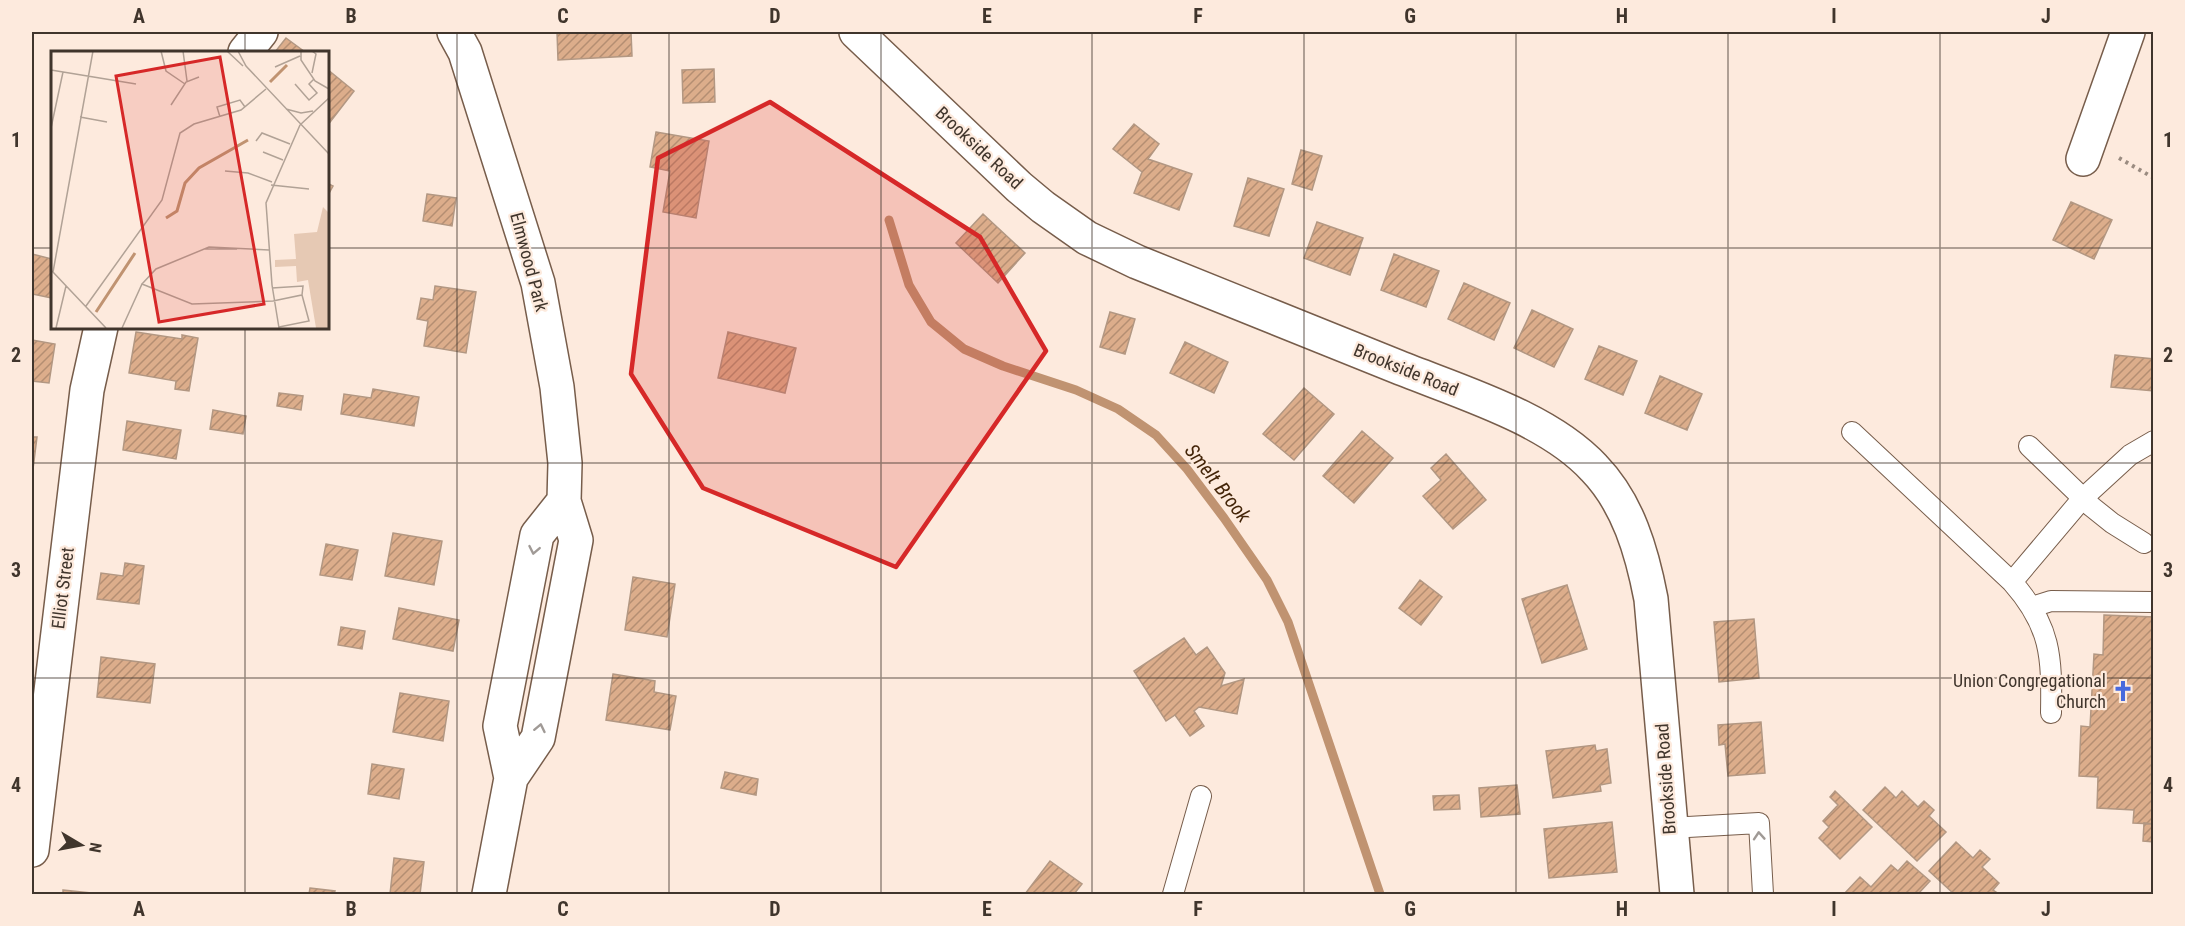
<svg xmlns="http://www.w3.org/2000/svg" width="2185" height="926" font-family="'Roboto Condensed',sans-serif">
  <defs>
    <pattern id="building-hatch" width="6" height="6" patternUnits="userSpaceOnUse" patternTransform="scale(1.5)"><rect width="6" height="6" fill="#dcad8b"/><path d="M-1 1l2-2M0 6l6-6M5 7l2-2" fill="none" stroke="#b48e72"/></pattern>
  </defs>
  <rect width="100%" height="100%" fill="#fdeadd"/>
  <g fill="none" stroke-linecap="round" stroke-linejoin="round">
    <path stroke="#c09371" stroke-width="9" d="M889 220 909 285 931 322 964 349 1003 366 1076 390 1118 409 1156 435 1187 469 1224 518 1267 580 1288 622 1380 894"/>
  </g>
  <path fill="url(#building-hatch)" stroke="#b29782" stroke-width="1.5" d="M557 32H631L632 56 558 60Z
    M286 38 305 52H275Z
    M327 69 354 91 327 126Z
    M714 69 715 102 683 103 682 70Z
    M1134 124 1159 144 1148 159 1192 174 1179 210 1134 193 1142 172 1113 149Z
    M656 132 709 141 696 218 663 212 670 171 650 167Z
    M1301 150 1322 156 1312 190 1292 184Z
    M1248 178 1284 189 1269 236 1234 226Z
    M327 183 333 186 327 197Z
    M427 194 456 198 452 226 423 221Z
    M2071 202 2112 220 2094 259 2053 240Z
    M983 214 1025 253 998 283 956 243Z
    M1317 222 1363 238 1350 275 1304 258Z
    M32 254 52 259V298L32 294Z
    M1394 254 1439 271 1426 307 1381 290Z
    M1464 283 1510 303 1494 340 1448 319Z
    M435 286 476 292 466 353 424 346 428 321 417 319 421 298 433 300Z
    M1532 310 1573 329 1554 367 1514 348Z
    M1110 312 1135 319 1125 354 1100 347Z
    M136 332 182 339V335L198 338 189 391 175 389 176 381 129 373Z
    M728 332 796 348 785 393 718 378Z
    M32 340 55 344 49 383 32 381Z
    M1185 342 1228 362 1214 393 1170 373Z
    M1599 346 1637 361 1623 395 1585 379Z
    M2115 355 2154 359V391L2111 387Z
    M1660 376 1702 394 1687 430 1645 413Z
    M1304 388 1334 414 1294 460 1263 434Z
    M373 389 419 397 414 426 341 414 344 394 371 398Z
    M279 393 303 396 301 410 277 406Z
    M213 410 246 416 243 434 210 429Z
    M127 421 181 430 176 459 123 450Z
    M1362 431 1393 458 1354 503 1323 476Z
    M32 437H37L32 477Z
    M1446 454 1486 500 1453 529 1423 496 1441 480 1431 468Z
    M393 533 442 541 434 585 385 576Z
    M326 544 358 550 352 580 320 575Z
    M125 563 144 566 139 604 97 599 101 573 123 576Z
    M633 577 675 584 667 637 625 630Z
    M1420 580 1442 597 1421 625 1399 608Z
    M1567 585 1587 649 1542 663 1522 599Z
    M399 608 459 620 453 651 393 639Z
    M2104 615 2154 617V824L2133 823 2134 810 2097 808 2098 777 2079 776 2081 726 2090 727 2094 654 2103 655Z
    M1754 619 1759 678 1719 682 1714 622Z
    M341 627 365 631 362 649 338 645Z
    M1184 638 1196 655 1207 647 1225 673 1221 686 1244 679 1237 714 1199 707 1194 711 1204 726 1190 736 1175 715 1166 721 1134 671Z
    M101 657 155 664 150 703 97 697Z
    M613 674 655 681 654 692 676 696 670 730 606 720Z
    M400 693 449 701 443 741 393 732Z
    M1761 722 1765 773 1728 776 1725 744 1719 745 1718 725Z
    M1595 745 1596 751 1607 749 1611 783 1600 785 1601 791 1553 798 1546 751Z
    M372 764 404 769 399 799 368 794Z
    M725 772 758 779 756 795 721 788Z
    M1517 785 1520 814 1481 817 1479 788Z
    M1885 787 1896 798 1902 791 1918 807 1924 801 1934 810 1929 816 1946 832 1917 861 1863 810Z
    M1835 791 1872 827 1840 859 1819 838 1829 827 1823 821 1838 805 1830 797Z
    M1459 795 1460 809 1434 810 1433 796Z
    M1612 822 1617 872 1549 878 1544 829Z
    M2144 823 2154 824V842L2143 841Z
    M1956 842 1973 858 1980 850 1990 859 1982 867 1999 883 1993 890 1999 894H1954L1929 871Z
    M394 858 424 862 420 894H390Z
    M1050 861 1082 884 1074 894H1025Z
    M1907 861 1930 881 1918 894H1844L1860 877 1871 887 1891 865 1898 871Z
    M310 888 335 891 334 894H309Z
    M63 890 101 894H63Z"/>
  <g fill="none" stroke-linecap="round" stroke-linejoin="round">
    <defs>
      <path id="service" d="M1852 432 2012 582C2051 626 2052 656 2051 713
        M2029 446 2092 507 2112 523 2144 543
        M2012 582 2082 499 2130 455 2154 441
        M2032 607 2051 601 2154 602
        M1670 828 1759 823 1763 894
        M1173 894 1201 796"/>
      <path id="minor" d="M454 32 465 52 538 283 557 387 565 463 564 501 576 540 538 738 511 778 489 894
        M856 32 1019 187 1043 207 1087 238 1137 262C1224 297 1311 332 1398 367 1460 392 1548 418 1594 468 1628 503 1642 552 1651 599L1677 894
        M245 52 261 32
        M2083 159 2128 32
        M511 778 500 726 537 535 564 501
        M32 850 87 390 101 327"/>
    </defs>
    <use href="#service" stroke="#775d4b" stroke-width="22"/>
    <use href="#minor" stroke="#775d4b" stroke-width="36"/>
    <path stroke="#9a8b80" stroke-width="4" stroke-dasharray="3 4.5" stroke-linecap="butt" d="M2119 158 2154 178"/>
    <use href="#service" stroke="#fff" stroke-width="20"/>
    <use href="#minor" stroke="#fff" stroke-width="33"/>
  </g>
  <defs><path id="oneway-chevron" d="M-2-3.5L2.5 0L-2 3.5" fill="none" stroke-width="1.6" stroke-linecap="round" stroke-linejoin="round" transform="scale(1.5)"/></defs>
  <g stroke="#a09a96">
    <use href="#oneway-chevron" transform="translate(534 550) rotate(101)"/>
    <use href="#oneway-chevron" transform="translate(540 728) rotate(-78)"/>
    <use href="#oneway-chevron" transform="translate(1759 836) rotate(-94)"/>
  </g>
  <path fill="#d62828" fill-opacity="0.2" stroke="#d62828" stroke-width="4.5" stroke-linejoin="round" d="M770 102 980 237 1046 351 896 567 703 488 631 374 658 158Z"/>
  <path fill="none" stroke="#40352c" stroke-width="1.5" stroke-opacity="0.55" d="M245 32V52M457 32V894M669 32V894M881 32V894M1092 32V894M1304 32V894M1516 32V894M1728 32V894M1940 32V894M32 248H52M327 248H2154M245 327V894M32 463H2154M32 678H2154"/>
  <defs>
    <symbol id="church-bare" viewBox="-9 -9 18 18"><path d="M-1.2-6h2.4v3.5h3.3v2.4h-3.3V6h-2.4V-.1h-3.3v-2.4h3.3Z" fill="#486add" stroke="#fdeadd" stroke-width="2.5" paint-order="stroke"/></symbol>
  </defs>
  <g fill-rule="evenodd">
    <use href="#church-bare" x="2108" y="676" width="30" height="30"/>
  </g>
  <g text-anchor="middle" stroke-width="4.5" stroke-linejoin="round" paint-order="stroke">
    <g font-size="18" fill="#40352c" stroke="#fdeadd">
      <text transform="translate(979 148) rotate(43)" y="6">Brookside Road</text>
      <text transform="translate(529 262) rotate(75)" y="6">Elmwood Park</text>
      <text transform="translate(1406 370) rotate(22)" y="6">Brookside Road</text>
      <text transform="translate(63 588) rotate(-83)" y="6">Elliot Street</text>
      <text transform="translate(1666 779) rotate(-94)" y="6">Brookside Road</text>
    </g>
    <g font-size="18" fill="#40352c" stroke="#fdeadd" text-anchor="end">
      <text x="2106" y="687">Union Congregational<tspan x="2106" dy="21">Church</tspan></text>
    </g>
    <g font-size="20" font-style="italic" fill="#442509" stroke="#fdeadd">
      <text transform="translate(1218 483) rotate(52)" y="7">Smelt Brook</text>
    </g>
  </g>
  <g transform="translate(51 51)">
    <rect width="278" height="278" fill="#fdeadd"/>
    <path d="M272 156 278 162 277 277H265L257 229 246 231 245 215 224 216V209L245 208 243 183 266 181Z" fill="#e6c9b4"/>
    <path fill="none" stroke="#c09371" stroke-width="3" d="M219 31 236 14M115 167 126 160 134 132 148 117 197 89M45 261 84 202"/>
    <path fill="none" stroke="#b1a296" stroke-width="1.5" d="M110 0 115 20 134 33M132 0 136 30M176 0 192 15M187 0 195 15 278 103M250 0V9L264 30 278 38M261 0 265 3 261 22M224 16 249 5M0 19 85 33M244 33 258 49 266 42 258 33 263 28M120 54 135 31 148 26M235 58 250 62 262 60M29 66 56 71M169 66 166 56 189 49 194 56M249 74 278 47M0 77 12 21M205 90 211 82 239 93M212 101 232 109M174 120 197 122 221 131M220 134 258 138M154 198H186M1 220 55 277M2 221 42 0M91 233 105 218 158 196 218 199M221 237 252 235 251 244M35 255 111 149 129 82 143 73 190 59 215 38M5 277 15 235M71 277 91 233 141 253 222 250 251 244 258 270 228 276M228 277 221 234 215 152 249 74"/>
    <path fill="#d62828" fill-opacity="0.15" stroke="#d62828" stroke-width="3" d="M169 6 213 253 108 271 65 25Z"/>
    <rect width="278" height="278" fill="none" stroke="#40352c" stroke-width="3"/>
  </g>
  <rect width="2185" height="926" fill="none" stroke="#fdeadd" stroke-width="66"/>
  <g transform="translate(81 845) rotate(100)" stroke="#fdeadd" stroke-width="4.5" paint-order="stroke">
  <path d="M0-4.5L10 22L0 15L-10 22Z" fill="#40352c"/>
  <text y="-9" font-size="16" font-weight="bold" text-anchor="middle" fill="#40352c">N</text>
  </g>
  <rect x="33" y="33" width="2119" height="860" fill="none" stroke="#40352c" stroke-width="2"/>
  <g font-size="20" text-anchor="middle" font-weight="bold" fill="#40352c">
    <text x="139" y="23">A</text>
    <text x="351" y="23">B</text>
    <text x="563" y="23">C</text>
    <text x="775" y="23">D</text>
    <text x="987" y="23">E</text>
    <text x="1198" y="23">F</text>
    <text x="1410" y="23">G</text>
    <text x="1622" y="23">H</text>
    <text x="1834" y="23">I</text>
    <text x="2046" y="23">J</text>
    <text x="16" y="147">1</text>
    <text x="2168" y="147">1</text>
    <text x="16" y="362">2</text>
    <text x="2168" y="362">2</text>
    <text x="16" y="577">3</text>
    <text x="2168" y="577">3</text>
    <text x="16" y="792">4</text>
    <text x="2168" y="792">4</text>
    <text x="139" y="916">A</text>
    <text x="351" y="916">B</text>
    <text x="563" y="916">C</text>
    <text x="775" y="916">D</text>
    <text x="987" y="916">E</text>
    <text x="1198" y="916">F</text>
    <text x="1410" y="916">G</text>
    <text x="1622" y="916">H</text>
    <text x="1834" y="916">I</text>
    <text x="2046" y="916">J</text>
  </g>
</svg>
